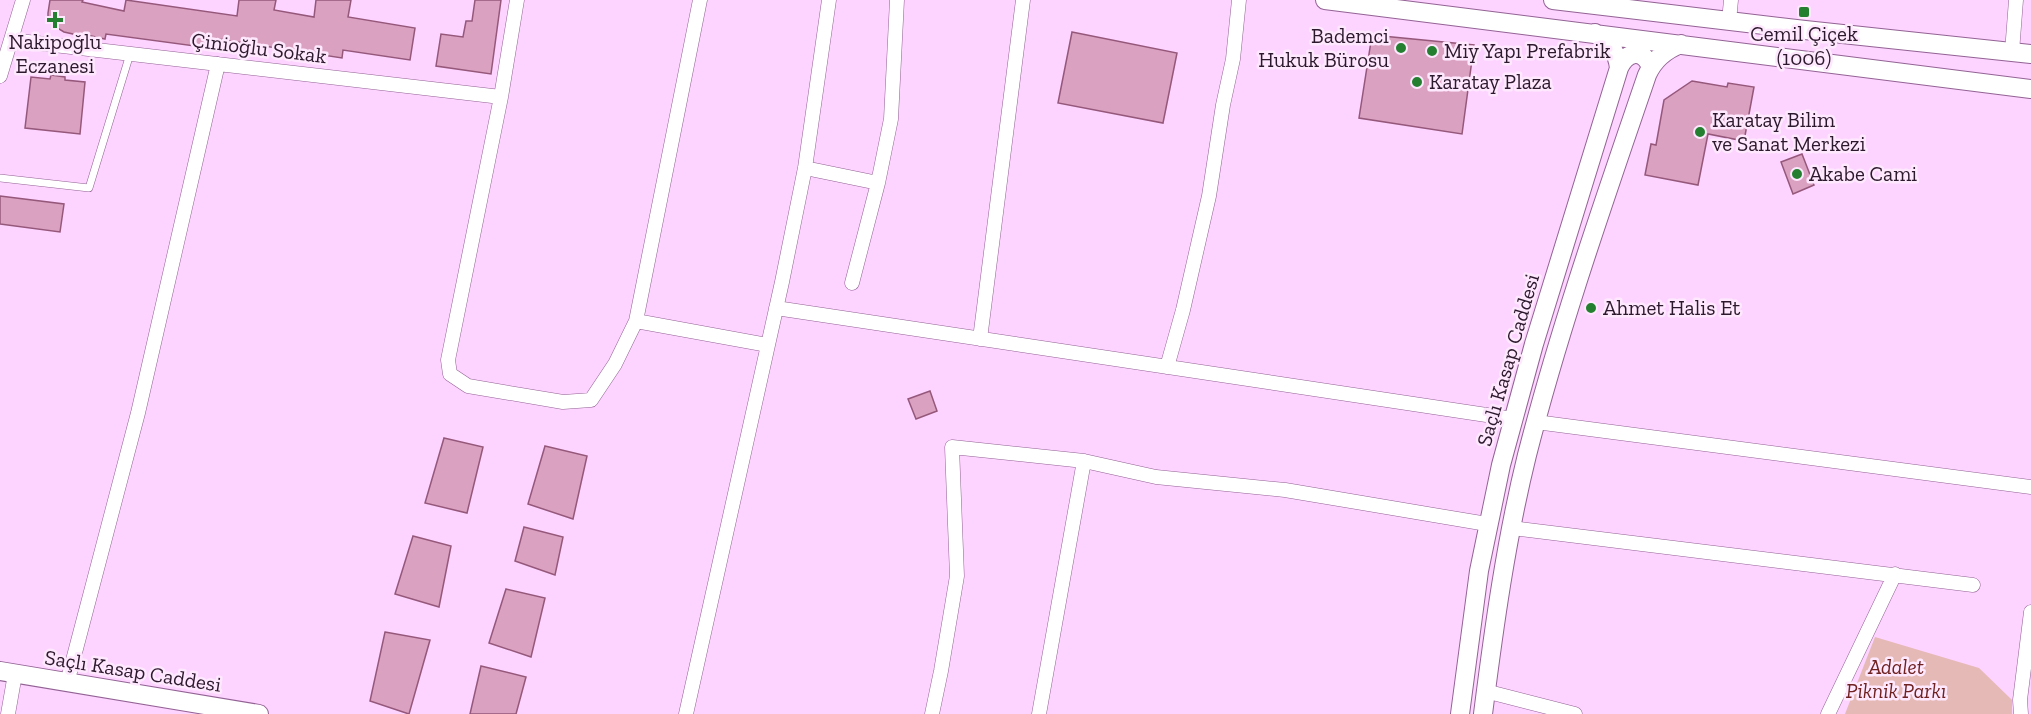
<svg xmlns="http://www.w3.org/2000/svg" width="2031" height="714" font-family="'Zilla Slab',serif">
  <rect width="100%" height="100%" fill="#fdd3ff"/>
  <path fill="#e5b9b5" d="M1875 637 1979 668 2012 700V714H1845Z"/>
  <path fill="#dba1c1" stroke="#95587b" stroke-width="1.5" d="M50 0H83L82 2 124 11 126 0 237 16 239 0H276L274 10 314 17 316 0H351L348 17 415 28 410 60 343 50 342 58 219 39 217 49 106 34 105 39 82 34V36L64 32 54 26 48 18V13Z
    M475 0H501L491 74 436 66 441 34 463 37 466 21H472Z
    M1072 32 1177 53 1163 123 1058 103Z
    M1372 35 1474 45 1462 134 1359 118Z
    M51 75 65 77V80L85 82 80 134 25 128 31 77 50 79Z
    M1692 81 1727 87 1728 83 1754 87 1744 141 1708 134 1698 185 1645 175 1651 144 1656 145 1664 100Z
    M1802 154 1814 185 1793 194 1781 162Z
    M0 196 64 204 60 232 0 224Z
    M930 391 937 411 916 419 908 399Z
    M444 438 483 447 467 513 425 503Z
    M545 446 587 456 573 519 528 504Z
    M524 527 563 537 555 575 515 561Z
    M413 536 451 546 439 607 395 594Z
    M506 589 545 598 531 657 489 643Z
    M385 632 430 640 409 714 370 701Z
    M481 666 526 677 516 714H470Z"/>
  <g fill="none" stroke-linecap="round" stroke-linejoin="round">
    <defs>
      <path id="lane" d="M0 178 89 188 130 54"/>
      <path id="street" d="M517 0 501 97 448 360 450 374 468 386 563 402 591 400 615 364 636 321 700 0
        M1729 21 1731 0
        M11 40 501 97
        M2012 52 2016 0
        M0 76 23 0
        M805 168 878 183
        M852 283 878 183 891 119 897 0
        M776 308 1513 419
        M636 321 768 345
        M980 339 1023 0
        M1167 367 1183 310 1209 196 1223 105 1233 59 1239 0
        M1536 422 2031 487
        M1512 528 1973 585
        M67 683 138 413 218 64
        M1485 691 1575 714
        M8 714 15 674
        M686 714 782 282 805 168 829 0
        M932 714 941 671 957 576 952 447 1084 461 1156 477 1285 490 1487 524
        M1039 714 1084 461
        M1828 714 1895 574
        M2021 714 2020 700 2031 612"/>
      <path id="secondary" d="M1325 0 2031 89
        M1553 0 1805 30 2031 54
        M1619 68C1627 51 1643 48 1651 67
        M0 671 259 714
        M1460 714 1479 571 1501 465 1534 344 1619 68C1617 51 1609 41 1595 33
        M1483 714C1494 627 1506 540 1527 455 1560 326 1604 201 1647 75 1654 59 1665 50 1681 44"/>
    </defs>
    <use href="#lane" stroke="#926294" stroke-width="8"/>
    <use href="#street" stroke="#926294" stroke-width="15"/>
    <use href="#secondary" stroke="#926294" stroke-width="20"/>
    <use href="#lane" stroke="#fff" stroke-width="7"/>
    <use href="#street" stroke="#fff" stroke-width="14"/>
    <use href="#secondary" stroke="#fff" stroke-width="18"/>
  </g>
  <g fill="#248030" stroke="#fee8fe" stroke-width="2">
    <rect x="1798" y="6" width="12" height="12" rx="3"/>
    <path d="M52 11h6v6h6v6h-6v6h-6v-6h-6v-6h6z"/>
    <circle cx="1401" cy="48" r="6"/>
    <circle cx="1432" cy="51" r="6"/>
    <circle cx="1417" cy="82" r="6"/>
    <circle cx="1700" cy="132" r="6"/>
    <circle cx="1797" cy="174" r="6"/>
    <circle cx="1591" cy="308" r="6"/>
  </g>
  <g text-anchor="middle" stroke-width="5" stroke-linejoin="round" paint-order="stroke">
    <g font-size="21" fill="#2d192e" stroke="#fee8fe" text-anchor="start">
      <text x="1804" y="41" text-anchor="middle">Cemil Çiçek<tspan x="1804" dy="24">(1006)</tspan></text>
      <text x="1389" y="43" text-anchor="end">Bademci<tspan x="1389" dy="24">Hukuk Bürosu</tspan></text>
      <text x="55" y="49" text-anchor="middle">Nakipoğlu<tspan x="55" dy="24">Eczanesi</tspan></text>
      <text x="1444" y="58">Miy Yapı Prefabrik</text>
      <text x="1429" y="89">Karatay Plaza</text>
      <text x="1712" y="127">Karatay Bilim<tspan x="1712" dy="24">ve Sanat Merkezi</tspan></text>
      <text x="1809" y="181">Akabe Cami</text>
      <text x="1603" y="315">Ahmet Halis Et</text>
    </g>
    <g font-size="21" fill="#2d192e" stroke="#fee8fe">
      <text transform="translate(259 48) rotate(7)" y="7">Çinioğlu Sokak</text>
      <text transform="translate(1508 360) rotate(-74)" y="7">Saçlı Kasap Caddesi</text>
      <text transform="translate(133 671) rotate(9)" y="7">Saçlı Kasap Caddesi</text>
    </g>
    <g font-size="21" font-style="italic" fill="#702221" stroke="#fee8fe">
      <text x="1896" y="674">Adalet<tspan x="1896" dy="24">Piknik Parkı</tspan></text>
    </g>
  </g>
</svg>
